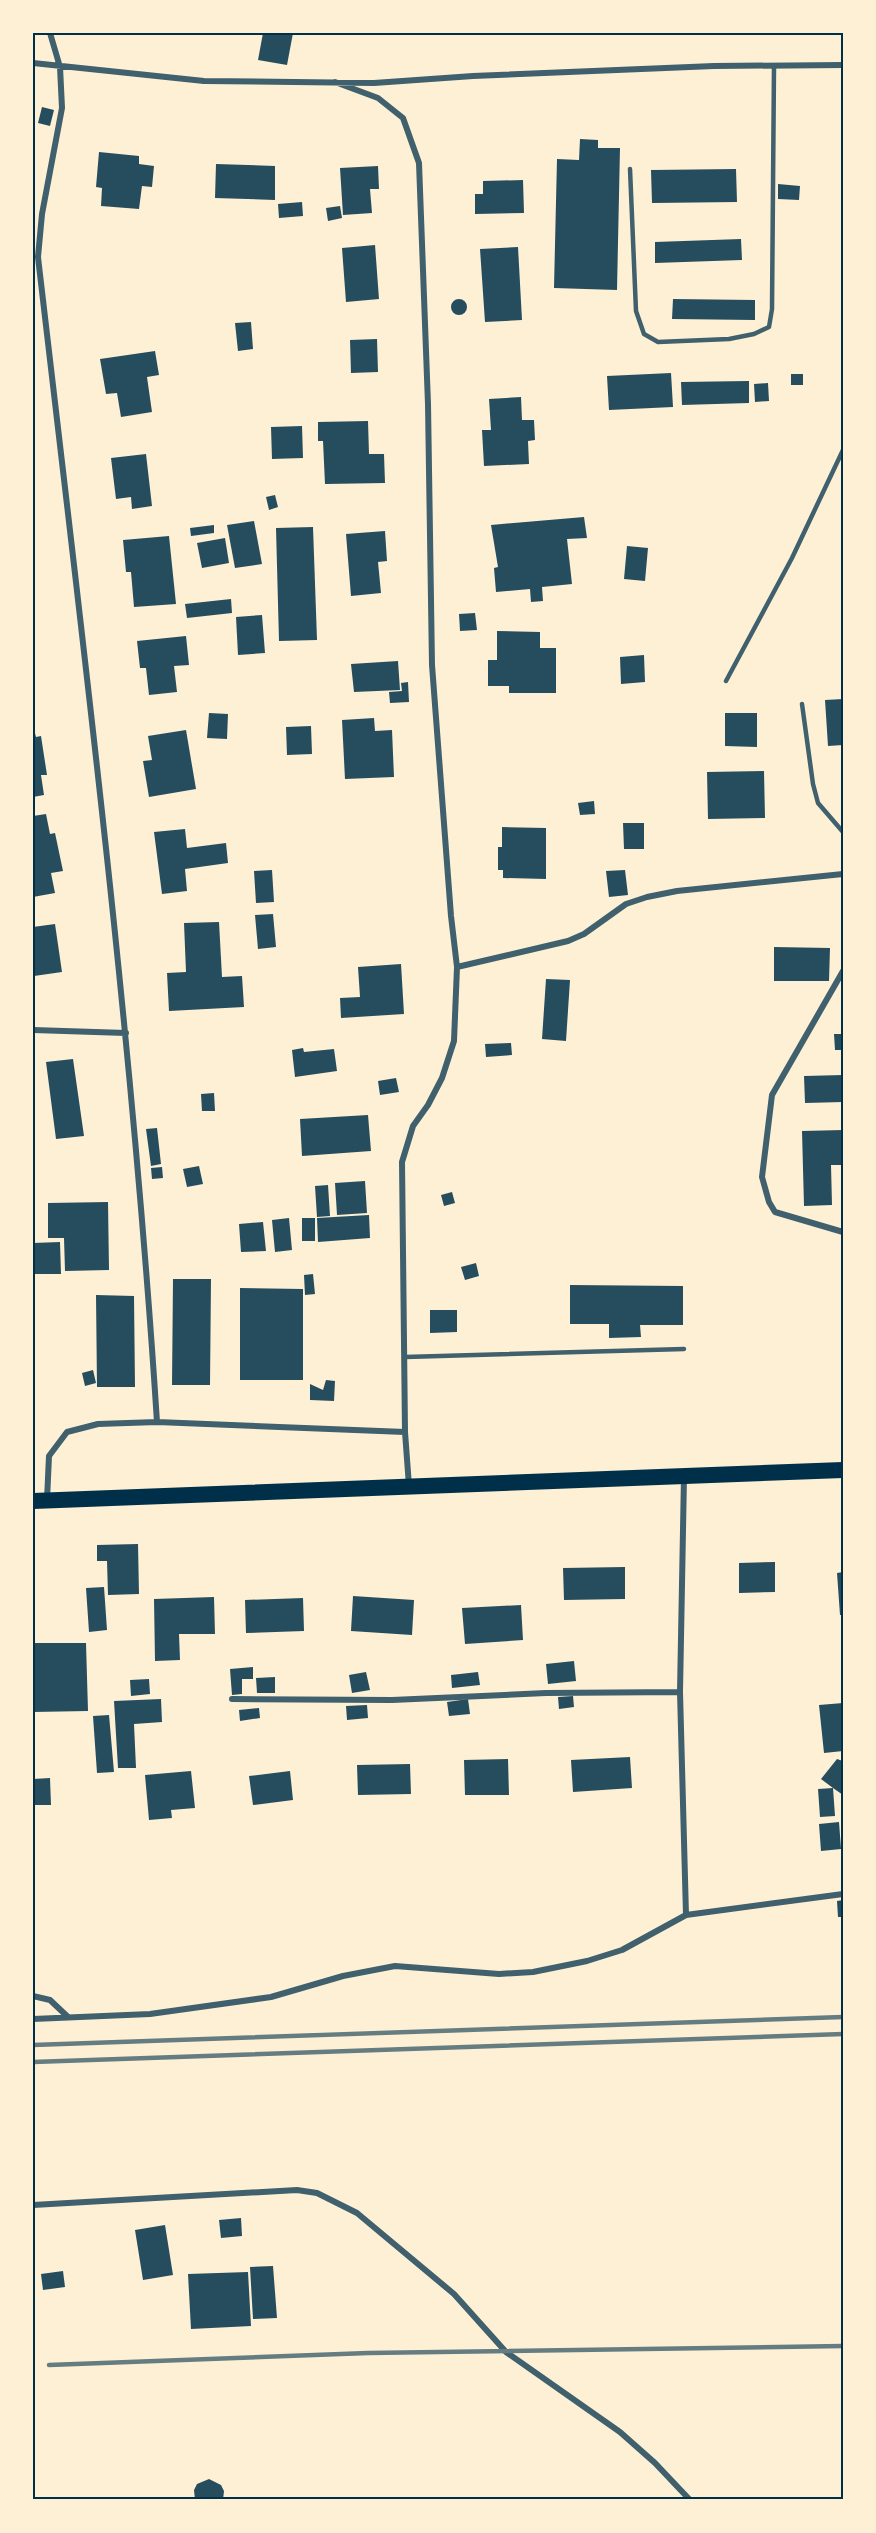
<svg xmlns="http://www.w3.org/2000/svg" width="876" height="2533" font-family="'Work Sans',sans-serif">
  <rect width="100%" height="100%" fill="#fdf0d5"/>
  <path fill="#264d5e" d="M263 33H293L287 65 258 60Z
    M42 107 54 110 50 126 38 123Z
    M580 139 598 140V148H620L617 290 554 288 557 159 579 160Z
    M99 152 139 156V164L154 166 152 187 142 186 139 209 101 206 102 188 96 187Z
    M216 164 275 166V200L215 198Z
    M378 166 379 189H370L372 213 343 215 340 168Z
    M736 169 737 202 652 203 651 170Z
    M523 180 524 213 475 214V194H483V181Z
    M778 184 800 186 799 200 778 199Z
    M302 202 303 216 279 218 278 204Z
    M340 206 342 218 328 221 326 208Z
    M741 239 742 260 655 263V242Z
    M375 245 379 299 346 302 342 248Z
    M518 247 522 320 485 322 480 249Z
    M451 307a8 8 0 1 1 16 0a8 8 0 1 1-16 0Z
    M673 299 755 300V320L672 319Z
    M251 322 253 349 238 351 235 323Z
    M377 339 378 372 351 373 350 340Z
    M155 351 159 375 147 377 152 412 121 417 117 393 106 394 100 359Z
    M671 373 673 407 609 410 607 376Z
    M791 374H803V385H791Z
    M749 381V403L682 405 681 382Z
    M768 383 769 401 755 402 754 384Z
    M521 397 522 420H534L535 440 528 441 529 464 484 466 482 430H491L489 399Z
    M368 421 369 454H384L385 483 325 484 323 441H318V422Z
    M302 426 303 458 272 459 271 427Z
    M146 454 152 506 132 509 131 497 116 499 111 458Z
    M275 495 278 507 269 510 266 497Z
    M584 517 587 538 567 539 572 584 542 587 543 601 531 602 530 589 496 592 494 568 498 567 491 525Z
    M254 521 262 564 235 568 227 525Z
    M214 525V533L191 536 190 528Z
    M313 527 317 640 279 641 276 528Z
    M385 531 387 561 378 562 381 593 351 596 346 534Z
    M169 536 176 604 134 607 131 572H126L123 540Z
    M225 538 229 563 202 568 197 543Z
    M627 546 648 548 645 581 624 579Z
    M231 599 232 613 187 618 185 604Z
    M475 613 477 630 460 631 459 614Z
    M262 615 265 653 238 655 236 617Z
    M497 631 540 632V648H556V693H509V686H488V660H497Z
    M186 636 189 665 174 666 177 692 149 695 146 668H140L137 641Z
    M644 655 645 682 621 684 620 657Z
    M398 661 400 690 354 692 351 664Z
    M408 682 409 702 390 703 389 692 402 691 401 683Z
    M843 699V745L828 746 825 700Z
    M209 713 228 714 227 739 207 738Z
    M725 713H757V747L725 746Z
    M374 718 375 731 392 730 394 777 345 779 342 720Z
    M33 726 36 737 41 736 47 775H41L44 795 33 797Z
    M311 726 312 754 287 755 286 727Z
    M186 730 196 789 149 797 143 761 152 760 148 736Z
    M764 771 765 818 708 819 707 772Z
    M594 801 595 814 580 815 578 803Z
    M46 814 50 834 55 833 63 871 51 873 55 893 33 897V816Z
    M623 823H644V849H624Z
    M502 827 546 828V879L503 878V870H498V847H502Z
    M185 829 187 848 226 843 228 863 185 869 187 891 162 894 154 832Z
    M272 870 274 902 256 903 254 871Z
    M625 870 628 895 609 897 606 871Z
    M273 914 276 947 258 949 255 915Z
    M219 922 222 977 242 976 244 1007 169 1011 167 973 186 972 184 923Z
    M55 924 62 972 34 976 33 927Z
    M774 947 830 948 829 981H774Z
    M401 964 404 1014 341 1018 340 998 360 997 358 967Z
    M546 979 570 980 566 1041 542 1039Z
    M834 1034H843V1050H835Z
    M511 1043 512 1055 486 1057 485 1044Z
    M303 1048 304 1052 334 1049 337 1071 295 1077 292 1050Z
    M73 1059 84 1136 56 1139 46 1062Z
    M843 1075V1102L805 1103 804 1076Z
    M396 1078 399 1092 380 1095 378 1081Z
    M214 1093 215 1111H202L201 1094Z
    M368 1115 371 1151 302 1156 300 1119Z
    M157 1128 161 1164 151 1166 146 1129Z
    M843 1130V1165H831L832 1205 804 1206 802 1131Z
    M199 1166 203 1184 187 1187 183 1169Z
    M162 1167 163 1178 152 1179 151 1168Z
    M365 1181 367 1213 337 1215 335 1183Z
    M328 1185 330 1216 317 1217 315 1186Z
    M452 1192 455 1203 444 1206 441 1195Z
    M108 1202 109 1270 65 1271 64 1238H48V1203Z
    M369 1215 370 1238 318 1242 317 1218Z
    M289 1218 292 1250 275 1252 272 1220Z
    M302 1218H315V1241H302Z
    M263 1222 266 1251 241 1252 239 1224Z
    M60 1242 61 1274H33V1243Z
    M476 1263 479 1276 465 1280 461 1267Z
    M313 1274 315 1294 305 1295 304 1275Z
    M173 1279H211L210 1385H172Z
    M570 1285 683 1286V1325H640L641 1337 609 1338V1324H570Z
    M240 1288 303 1289V1380H240Z
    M96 1295 134 1296 135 1387H97Z
    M430 1310H457V1332L430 1333Z
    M93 1370 96 1383 85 1386 82 1373Z
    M326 1380 335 1381 334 1401 310 1400V1384L323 1390Z
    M138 1544 139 1594 108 1595 107 1561H97V1545Z
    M775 1562V1592L739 1593V1563Z
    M625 1567V1599L564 1600 563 1568Z
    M843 1572V1615H840L837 1573Z
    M104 1587 107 1630 89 1632 86 1588Z
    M353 1596 414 1600 412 1635 351 1631Z
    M214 1597 215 1634H179L180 1660 155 1661 154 1599Z
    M303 1598 304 1631 246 1633 245 1600Z
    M521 1605 523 1640 465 1644 462 1608Z
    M33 1643H86L88 1711 33 1712Z
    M574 1661 576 1681 548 1684 546 1664Z
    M253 1667V1679H242V1694L232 1695 230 1669Z
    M366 1672 370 1690 352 1693 349 1675Z
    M478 1672 480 1685 452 1688 451 1675Z
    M275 1677V1693H257L256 1678Z
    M149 1679 150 1694 131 1696 130 1680Z
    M573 1696 574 1707 559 1709 558 1697Z
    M161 1699 162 1722 134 1724 136 1768H118L114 1701Z
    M468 1699 470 1714 449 1716 447 1702Z
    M843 1703V1751L824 1753 819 1705Z
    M367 1705 368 1718 347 1720 346 1706Z
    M259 1708 260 1718 240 1721 239 1710Z
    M109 1715 114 1772 97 1773 93 1716Z
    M630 1757 632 1788 573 1792 571 1760Z
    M508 1759 509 1795H465L464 1760Z
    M837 1759 843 1761V1795L833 1788 835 1816 820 1817 818 1789 833 1788 821 1779Z
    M410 1764 411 1794 358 1795 357 1765Z
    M191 1771 195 1808 171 1810 172 1818 149 1820 145 1775Z
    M290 1771 293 1800 253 1805 249 1776Z
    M50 1778 51 1805H33V1779Z
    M839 1822 841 1849 821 1851 819 1824Z
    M843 1900V1917H838L837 1901Z
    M241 2218 242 2236 221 2238 219 2220Z
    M165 2225 173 2275 143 2280 135 2230Z
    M273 2266 277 2318 253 2319 250 2267Z
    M63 2271 65 2287 43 2290 41 2274Z
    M248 2272 251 2326 191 2329 188 2274Z
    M209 2479 221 2485 224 2491 223 2500H195L194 2490 197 2484Z"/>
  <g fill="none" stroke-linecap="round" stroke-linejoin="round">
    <path stroke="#3f606c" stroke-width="4.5" d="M630 169 636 311 644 334 658 342 729 339 754 334 769 327 772 309 774 66
      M726 681 792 558 843 450
      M802 704 813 784 818 803 843 832
      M405 1357 684 1349"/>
    <path stroke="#3f606c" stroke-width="6" d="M50 33 60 67 62 108 42 214 38 257C83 645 132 1032 157 1422
      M33 63 204 81 374 83 473 76 714 66 843 65
      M335 82 378 98 403 118 419 163 428 404 432 665 451 916 457 967 454 1041 442 1078 428 1105 413 1126 402 1162 405 1432 409 1486
      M457 967 568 941 584 934 626 904 647 897 677 891 843 874
      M843 971 772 1095 762 1177 769 1202 775 1212 843 1232
      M33 1030 126 1033
      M684 1476 680 1692 686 1915
      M47 1500 49 1456 67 1432 98 1424 157 1422 405 1432
      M232 1699 392 1700 546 1693 680 1692
      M33 1996 50 2000 68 2017
      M33 2019 150 2014 271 1997 343 1976 395 1966 499 1974 533 1972 587 1961 622 1950 686 1915 843 1894
      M33 2205 297 2190 317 2193 357 2213 454 2294 506 2352 620 2432 655 2463 690 2500"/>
    <path stroke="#003049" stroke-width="16" d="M33 1501 843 1470"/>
    <path stroke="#657d81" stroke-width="4.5" d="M33 2045 843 2017
      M33 2062 843 2034
      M49 2365 368 2353 843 2346"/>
  </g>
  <rect width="876" height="2533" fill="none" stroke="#fdf0d5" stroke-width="69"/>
  <rect x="34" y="34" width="808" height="2464" fill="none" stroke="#003049" stroke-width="2"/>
</svg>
